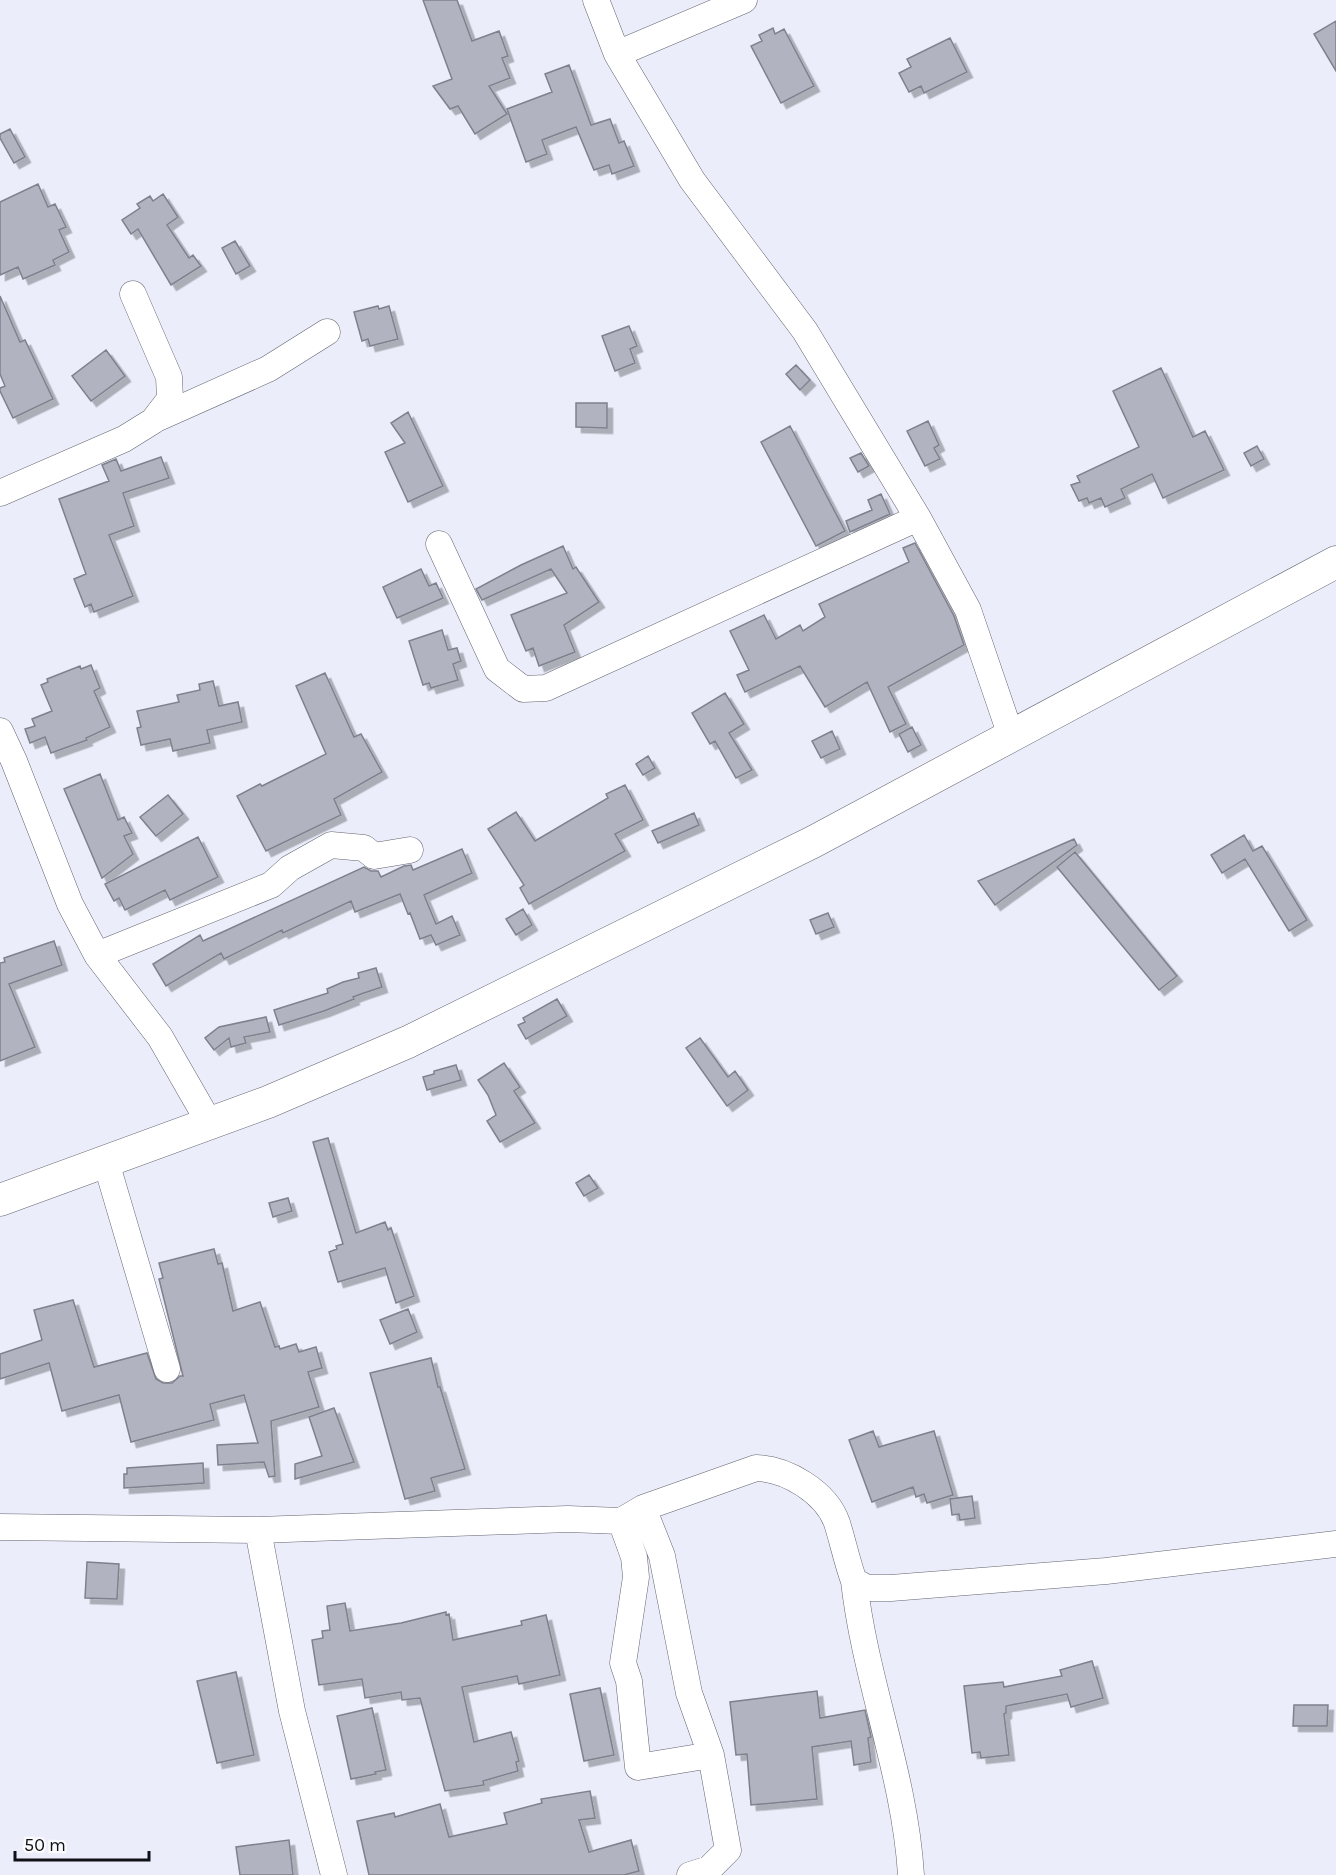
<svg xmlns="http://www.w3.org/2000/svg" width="1336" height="1875" font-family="Karla,sans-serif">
  <defs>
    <filter id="shadow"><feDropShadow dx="5.5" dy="5.5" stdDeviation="0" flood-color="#0004"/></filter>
  </defs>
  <rect width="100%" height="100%" fill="#ebedfa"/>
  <path fill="#b1b4c0" stroke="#7f818d" stroke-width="1.5" filter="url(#shadow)" d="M423 0H457L472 41 499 31 508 56 502 58 510 78 489 86 507 114 475 134 458 106 450 109 433 86 452 79Z
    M1336 21V71L1314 34Z
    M773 28 775 34 784 29 814 86 781 103 751 46 762 41 759 35Z
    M950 38 967 72 924 93 921 86 909 92 899 73 911 67 907 59Z
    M569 65 591 125 610 119 619 143 624 141 634 166 612 174 609 165 594 170 576 127 542 140 547 154 526 162 507 109 552 92 545 74Z
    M10 129 25 157 14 163 0 138V134Z
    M38 184 48 207 55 204 66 227 59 230 69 252 53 260 55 265 23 279 18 267 0 275V202Z
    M163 194 178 217 167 225 189 258 193 255 201 266 171 285 138 229 131 234 122 220 140 208 137 204 150 196 153 201Z
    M235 241 250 266 236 274 222 248Z
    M0 296 20 342 25 340 53 399 13 418 0 391V388L5 386 0 374Z
    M378 306 379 309 389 306 398 339 370 346 368 339 362 341 354 312Z
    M629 326 637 346 630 349 635 363 615 371 602 336Z
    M106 350 125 376 91 401 72 376Z
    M796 365 810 380 800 390 786 374Z
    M1161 368 1193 437 1205 431 1224 470 1163 498 1152 474 1121 489 1125 498 1105 507 1101 498 1089 503 1087 498 1079 501 1071 485 1080 482 1077 476 1139 447 1113 391Z
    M576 403H607V428L576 427Z
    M408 412 443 486 408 502 385 452 405 443 391 423Z
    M928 421 939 445 934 448 940 459 925 466 907 431Z
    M790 426 845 531 816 546 761 442Z
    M1257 446 1264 459 1251 466 1244 453Z
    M861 453 869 466 858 472 850 458Z
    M161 457 169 478 123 493 134 526 109 535 133 596 94 612 91 604 85 607 74 579 86 574 59 499 109 481 102 465 116 459 121 471Z
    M881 494 890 514 850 532 846 521 872 510 868 500Z
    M915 543 954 616 964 645 888 687 906 724 890 732 867 682 825 707 800 666 745 692 737 675 749 670 730 631 764 615 776 639 800 625 803 631 825 617 819 604 909 562 903 548Z
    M563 546 573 569 576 567 599 602 564 625 575 652 539 666 533 648 526 651 511 615 567 593 551 569 482 600 476 589 521 565Z
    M421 569 429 586 436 583 443 598 397 618 383 587Z
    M442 630 448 650 457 648 461 661 453 664 458 680 431 688 429 683 423 685 409 641Z
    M91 665 100 688 94 691 110 727 86 738 87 740 51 753 45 737 30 743 25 729 35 726 32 719 52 711 41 685 48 682 47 679 80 666 81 669Z
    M325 673 354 737 361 734 382 772 334 799 341 815 266 851 237 796 260 784 262 786 326 754 296 686Z
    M213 681 219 706 238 702 242 722 207 730 210 743 173 751 170 739 141 745 137 728 141 727 137 711 179 702 177 695 200 690 199 684Z
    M725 693 744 724 729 733 752 770 736 778 715 741 710 744 692 713Z
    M912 727 921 745 908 752 899 734Z
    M832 731 840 749 821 758 812 741Z
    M648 756 655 768 643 775 636 764Z
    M100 774 118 820 124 817 132 833 124 836 133 854 102 878 64 789Z
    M625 785 643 820 615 834 625 851 529 904 520 888 524 885 488 829 516 812 535 841 608 798 606 794Z
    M168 795 183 814 156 836 140 817Z
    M694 813 699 825 658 843 652 831Z
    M1244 835 1253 851 1262 846 1307 920 1289 931 1245 859 1222 873 1211 855Z
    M198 837 218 877 170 900 165 890 125 910 119 898 114 901 105 884Z
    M1074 839 1077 845 995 905 978 881Z
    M462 849 472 873 424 895 436 924 452 916 460 935 436 945 431 935 420 939 410 913 408 914 400 894 355 912 351 901 283 933 282 930 224 959 221 953 166 986 153 964 200 935 203 941 364 867 371 871H378L381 877 404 866 411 865 413 870Z
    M1075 852 1177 976 1159 990 1057 867Z
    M523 909 532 925 516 935 506 919Z
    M828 913 834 927 816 934 810 920Z
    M54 941 62 965 9 984 35 1047 0 1061V963L5 962 4 958Z
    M376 968 382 987 361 994 353 997 354 999 324 1011 279 1025 274 1010 328 993 327 989 343 982 359 978 358 973Z
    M557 999 567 1016 526 1039 518 1025 525 1022 523 1018Z
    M266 1017 270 1032 244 1037 246 1043 231 1047 229 1038 214 1050 205 1038 219 1027Z
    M700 1038 728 1077 735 1071 748 1090 727 1106 686 1048Z
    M504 1063 520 1087 514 1091 535 1123 500 1142 487 1121 496 1115 488 1095 478 1080Z
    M456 1065 461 1080 427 1090 423 1077 434 1074V1071Z
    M328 1138 356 1233 385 1222 388 1230 391 1228 414 1296 396 1303 385 1268 338 1282 329 1252 337 1249 336 1246 343 1244 313 1142Z
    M589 1175 598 1188 584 1196 576 1183Z
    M288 1198 292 1211 273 1217 269 1203Z
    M214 1249 218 1264 222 1263 233 1311 260 1302 275 1347 279 1346 280 1349 296 1344 299 1352 316 1347 322 1368 308 1372 319 1407 271 1421 275 1476 269 1477 264 1462 218 1465 217 1445 258 1443 244 1395 210 1404 214 1420 131 1442 119 1395 62 1411 49 1363 0 1379V1354L42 1340 34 1310 73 1300 94 1367 147 1353 156 1379 163 1383H172L180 1376H183L159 1279 163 1278 159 1263Z
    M408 1309 417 1332 390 1344 380 1320Z
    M431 1358 438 1387H440L465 1469 431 1478 435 1491 405 1499 370 1373Z
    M334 1408 354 1462 295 1479V1464L322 1456 309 1417Z
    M873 1431 879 1447 934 1431 953 1495 927 1503 924 1494 916 1497 913 1487 872 1502 849 1440Z
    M203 1463 204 1483 124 1488V1474H127V1468Z
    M972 1496 975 1518 960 1520 959 1514 952 1515 950 1499Z
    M87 1562 119 1564 117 1599 85 1598Z
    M345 1603 350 1631 401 1623 446 1612V1615L449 1614 453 1640 522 1625 521 1621 546 1615 560 1675 519 1684 517 1676 462 1687 474 1742 511 1732 519 1761 516 1762 518 1771 483 1781 484 1785 445 1791 420 1698 402 1700 401 1692 365 1698 362 1679 319 1685 312 1640 323 1638 322 1631 330 1630 327 1606Z
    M1092 1661 1103 1698 1071 1707 1067 1694 1006 1706V1713L1004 1714 1009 1755 981 1758 980 1752 972 1753 964 1686 1003 1682 1004 1687 1062 1676 1060 1670Z
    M236 1672 254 1755 217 1763 197 1681Z
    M600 1688 614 1755 584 1761 570 1694Z
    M817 1691 820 1718 865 1710 871 1737 868 1738 871 1762 854 1765 851 1741 812 1747 817 1799 751 1805 747 1754 736 1755 730 1702Z
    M1294 1705H1328L1327 1726H1293Z
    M372 1708 386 1770 375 1772 376 1774 351 1779 337 1716Z
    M590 1791 595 1818 579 1820 589 1852 631 1840 639 1871 624 1875H369L357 1821 394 1813 395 1817 440 1804 449 1837 507 1824 504 1813 542 1803 541 1799Z
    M289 1840 293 1875H240L236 1847Z"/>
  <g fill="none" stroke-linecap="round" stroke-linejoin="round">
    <defs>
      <path id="minor" d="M596 0 617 54 692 180 805 331 918 518 968 610 1011 736
        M617 54 744 0
        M156 419 268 369 327 332
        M0 493 124 439 153 421 170 399 169 377 133 294
        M439 544 497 669 523 689 546 688 918 518
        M0 731 14 761 70 904 97 955 160 1037 210 1124
        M97 955 271 885 290 868 331 845 364 848 374 856 410 850
        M106 1162 167 1369
        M643 1508 662 1556 689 1693 711 1755
        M621 1521 634 1557 636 1577 623 1663 629 1681 638 1767 711 1755 728 1850 709 1869 690 1875
        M0 1527 258 1530 568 1519 621 1521 643 1508 756 1468C787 1469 826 1492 837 1523 843 1542 847 1562 854 1581L867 1588H891L1106 1571 1336 1544
        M258 1530 292 1711 334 1875
        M854 1581C865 1680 905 1775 911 1875"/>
      <path id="major" d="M0 1200 268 1102 408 1042 813 842 1336 562"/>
    </defs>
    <use href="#minor" stroke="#62646f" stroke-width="27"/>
    <use href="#major" stroke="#62646f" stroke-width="33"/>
    <use href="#minor" stroke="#fff" stroke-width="26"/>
    <use href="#major" stroke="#fff" stroke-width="32"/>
  </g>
  <path d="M15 1851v9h134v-9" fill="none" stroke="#101116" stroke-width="3"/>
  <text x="24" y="1851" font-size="18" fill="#101116" stroke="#fbfbfe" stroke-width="4.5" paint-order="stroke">50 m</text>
</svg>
